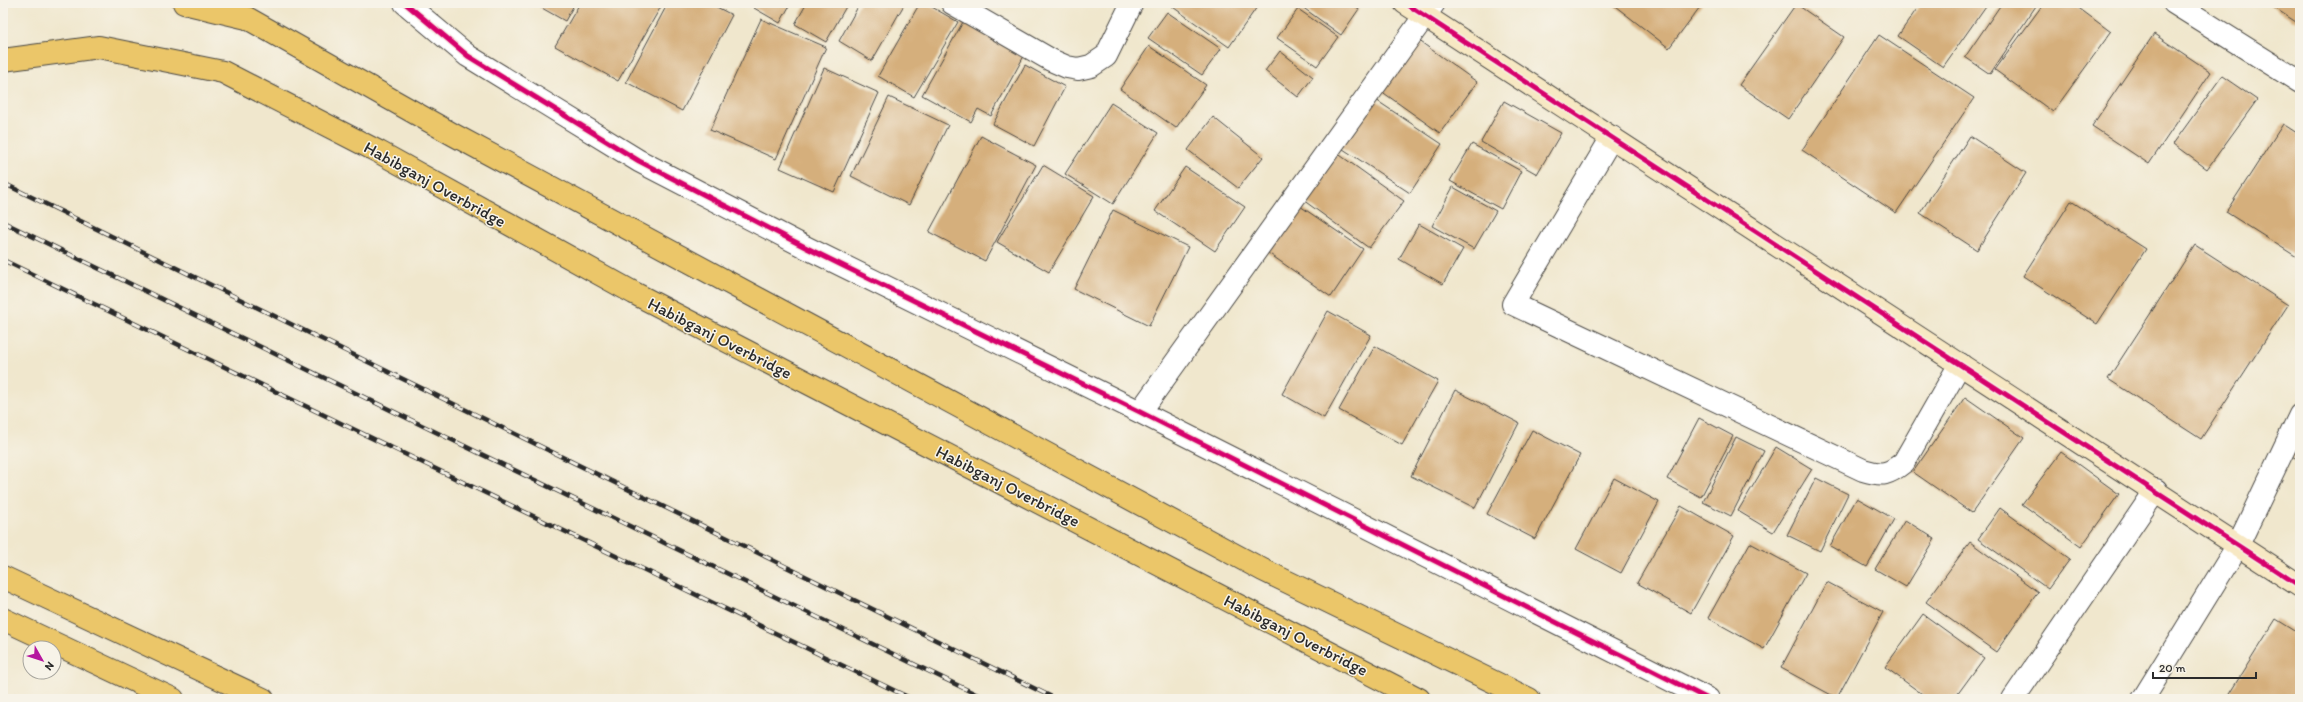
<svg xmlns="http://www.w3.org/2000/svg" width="2303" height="702" font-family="Itim,sans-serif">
  <rect width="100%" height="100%" fill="#f7f3e8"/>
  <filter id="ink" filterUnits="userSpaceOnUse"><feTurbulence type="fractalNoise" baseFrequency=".025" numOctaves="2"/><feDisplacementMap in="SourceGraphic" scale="8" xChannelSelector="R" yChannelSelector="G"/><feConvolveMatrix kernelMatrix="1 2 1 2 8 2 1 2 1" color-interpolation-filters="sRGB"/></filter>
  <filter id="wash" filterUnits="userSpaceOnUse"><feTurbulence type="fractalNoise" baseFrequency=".012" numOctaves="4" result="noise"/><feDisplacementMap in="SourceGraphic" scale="16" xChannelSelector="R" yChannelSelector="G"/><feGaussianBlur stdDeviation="0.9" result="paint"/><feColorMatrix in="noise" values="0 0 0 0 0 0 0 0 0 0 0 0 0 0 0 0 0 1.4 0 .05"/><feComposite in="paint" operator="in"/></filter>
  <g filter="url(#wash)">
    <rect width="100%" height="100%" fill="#f0e7cd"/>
    <g id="blocks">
      <path fill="#d5af7c" d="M533 3H575L565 21Z
        M580 3H663L618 81 555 46Z
        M668 3H709L732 15 682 111 626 82Z
        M757 3H791L780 23 754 8Z
        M807 3H848L826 42 795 24Z
        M860 3H905L872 61 839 41Z
        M920 3H925L958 22 914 97 878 76Z
        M1172 3H1252L1257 7 1229 47 1170 5Z
        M1299 3H1351L1359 9 1341 35 1298 4Z
        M1611 3H1703L1669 48Z
        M1921 3H1988L1943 67 1898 36Z
        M2002 3H2038L1990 74 1965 57Z
        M2044 3H2072L2111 32 2053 112 1995 70Z
        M2267 3H2300V22L2299 24Z
        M1796 4 1844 37 1788 119 1739 85Z
        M1298 9 1338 37 1317 66 1277 38Z
        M1167 12 1221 49 1202 75 1148 38Z
        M761 19 826 47 776 159 710 130Z
        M963 22 1024 56 991 116 978 109 971 122 922 95Z
        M2154 34 2211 72 2149 164 2092 126Z
        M1879 35 1974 98 1896 213 1802 150Z
        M1418 40 1477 82 1440 133 1381 91Z
        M1149 46 1206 85 1176 128 1120 89Z
        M1280 51 1313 77 1298 97 1265 71Z
        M1025 65 1065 87 1034 146 993 124Z
        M824 68 879 93 834 192 780 168Z
        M2222 76 2257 100 2207 169 2173 144Z
        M889 97 948 125 909 205 851 176Z
        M1373 98 1442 144 1410 193 1340 147Z
        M1504 101 1561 133 1537 174 1481 142Z
        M1111 103 1158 133 1113 204 1065 174Z
        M1213 117 1263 157 1238 188 1188 150Z
        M2283 124 2300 135V259L2226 212Z
        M981 136 1036 165 985 261 929 232Z
        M1970 136 2026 173 1977 250 1920 213Z
        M1472 144 1521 171 1501 209 1450 181Z
        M1337 153 1404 201 1369 248 1303 200Z
        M1043 165 1094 196 1049 272 997 242Z
        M1185 167 1245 207 1215 251 1155 211Z
        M1453 187 1496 211 1474 249 1432 226Z
        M2071 201 2146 249 2097 324 2023 276Z
        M1297 204 1363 249 1331 297 1264 250Z
        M1113 210 1188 247 1149 326 1074 289Z
        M1419 224 1463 249 1443 284 1399 259Z
        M2195 245 2288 305 2201 439 2108 379Z
        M1328 311 1371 335 1324 418 1282 394Z
        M1375 346 1438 381 1402 445 1339 410Z
        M1455 390 1519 423 1475 508 1411 476Z
        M1965 397 2024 438 1972 513 1913 472Z
        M1699 418 1733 436 1701 497 1667 479Z
        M1532 430 1580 455 1535 539 1487 514Z
        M2300 433V461L2287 453Z
        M1736 437 1764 451 1731 516 1703 502Z
        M1776 447 1812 469 1773 532 1738 511Z
        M2061 452 2119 494 2081 547 2022 504Z
        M1614 478 1659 502 1621 573 1576 549Z
        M1816 478 1848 494 1820 551 1787 535Z
        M1857 498 1894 519 1867 567 1830 546Z
        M1681 506 1734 536 1691 613 1637 583Z
        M2000 508 2070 559 2048 589 1978 539Z
        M1905 520 1935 539 1906 587 1875 569Z
        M1970 542 2038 592 1996 652 1926 602Z
        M1750 543 1806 573 1764 649 1708 618Z
        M1827 582 1883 612 1837 698 1781 668Z
        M1923 614 1984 658 1954 699H1929L1885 667Z
        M2276 619 2300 634V699H2226Z"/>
    </g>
  </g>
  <g filter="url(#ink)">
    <use href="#blocks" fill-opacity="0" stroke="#494743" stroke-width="1"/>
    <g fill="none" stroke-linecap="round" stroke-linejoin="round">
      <defs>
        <path id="street" d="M405 3 468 56 639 161 807 248 1140 412 1708 699
          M952 3 1051 60 1067 67 1078 69 1091 66 1106 56 1132 3
          M2174 3 2300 82
          M1612 137 1513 304 1863 470C1883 476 1888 475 1904 462L1960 364
          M1140 412 1434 3
          M2013 699 2156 490
          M2143 699 2238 545 2300 415"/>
        <path id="secondary" d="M1405 3 2300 586"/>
        <path id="primary" d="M184 3 247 18 454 135 1263 570 1529 699
          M3 60 99 47 223 72 379 152 634 293 1419 699
          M3 577 263 699
          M3 619 173 699"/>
      </defs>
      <use href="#street" stroke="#494743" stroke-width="24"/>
      <use href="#secondary" stroke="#494743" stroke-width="24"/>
      <use href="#primary" stroke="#494743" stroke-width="24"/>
      <use href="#street" stroke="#fff" stroke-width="22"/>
      <use href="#secondary" stroke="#f7e8c3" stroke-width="22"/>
      <use href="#primary" stroke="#ebc669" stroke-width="22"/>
      <defs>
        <path id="rail" d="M3 183 1056 699
          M3 222 986 699
          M3 260 912 699"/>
      </defs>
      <use href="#rail" stroke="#2b2b2b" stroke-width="4.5"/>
      <use href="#rail" stroke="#f7f3e8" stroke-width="3" stroke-dasharray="9" stroke-linecap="butt"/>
      <defs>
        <path id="cycleway" d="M405 3 468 56 639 161 807 248 1140 412 1708 699
          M1405 3 2300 586"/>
      </defs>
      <use href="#cycleway" stroke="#f7f3e8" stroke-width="8"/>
      <use href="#cycleway" stroke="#d6006c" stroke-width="5"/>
    </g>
  </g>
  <g text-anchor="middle" stroke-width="3" stroke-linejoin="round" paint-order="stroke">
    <g font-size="17" fill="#2b2b2b" stroke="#f7f3e8">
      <text transform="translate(435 184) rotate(29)" y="6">Habibganj Overbridge</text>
      <text transform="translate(720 338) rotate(27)" y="6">Habibganj Overbridge</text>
      <text transform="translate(1008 486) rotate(27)" y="6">Habibganj Overbridge</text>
      <text transform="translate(1296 635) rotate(27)" y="6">Habibganj Overbridge</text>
    </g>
  </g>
  <rect width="2303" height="702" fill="none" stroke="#f7f3e8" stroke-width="16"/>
  <g transform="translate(42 660) rotate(129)"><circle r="19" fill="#f7f3e8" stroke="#a5a39c"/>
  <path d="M0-3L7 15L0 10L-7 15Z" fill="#b5179e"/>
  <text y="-6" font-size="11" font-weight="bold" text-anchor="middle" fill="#2b2b2b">N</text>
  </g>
  <path d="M2153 672v6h103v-6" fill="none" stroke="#2b2b2b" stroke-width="2"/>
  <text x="2159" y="672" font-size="12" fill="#2b2b2b" stroke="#f7f3e8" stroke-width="3" paint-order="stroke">20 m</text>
</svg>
